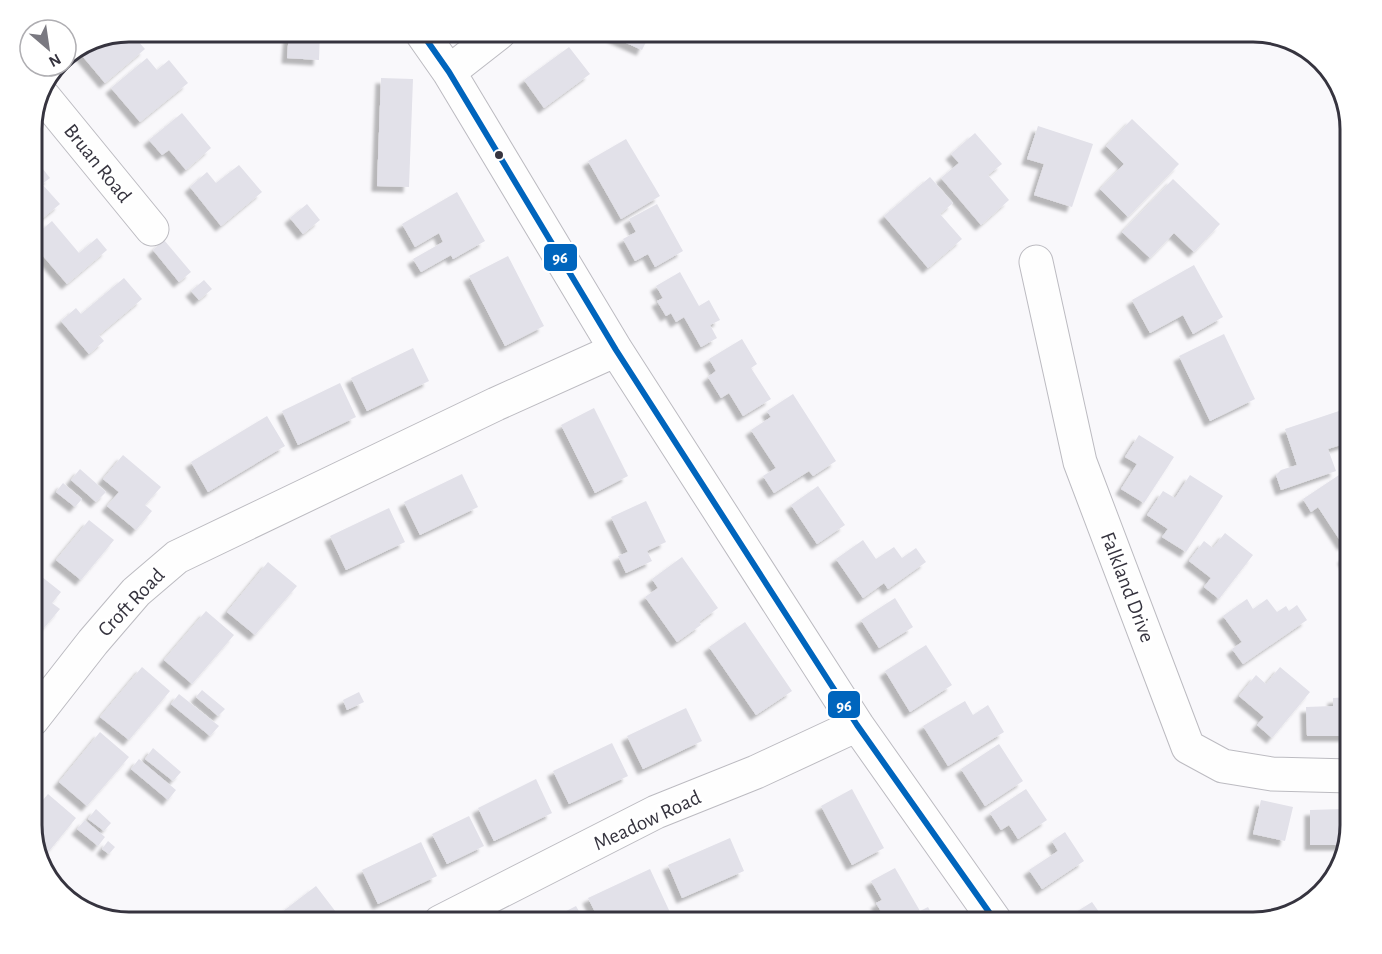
<svg xmlns="http://www.w3.org/2000/svg" width="1382" height="954" font-family="'Alegreya Sans',sans-serif">
  <defs>
    <filter id="shadow"><feDropShadow dx="-5.5" dy="5.5" stdDeviation="1.5" flood-color="#0004"/></filter>
  </defs>
  <rect width="100%" height="100%" fill="#f9f8fb"/>
  <path fill="#e2e1e9" filter="url(#shadow)" d="M130 32 145 49 105 83 79 52Z
    M289 32H320L319 60 287 58Z
    M615 32H651L642 50 613 37Z
    M569 47 590 74 544 108 524 80Z
    M147 58 157 70 169 60 188 83 140 122 111 88Z
    M381 78 413 79 409 187 377 186Z
    M182 113 211 148 186 170 169 150 162 155 149 140Z
    M1132 119 1179 164 1128 217 1100 189 1124 164 1106 146Z
    M1038 126 1093 144 1072 207 1034 195 1044 164 1027 159Z
    M975 133 1002 164 988 175 1009 200 981 225 941 178 959 163 951 154Z
    M626 139 660 196 621 219 588 161Z
    M39 164 50 178 42 184 60 204 32 227V170Z
    M239 165 262 192 221 226 190 187 207 172 216 183Z
    M930 177 953 203 940 214 962 239 928 268 884 216Z
    M1173 179 1220 224 1194 252 1174 233 1150 258 1122 232Z
    M457 192 485 241 453 259 451 255 421 272 413 259 443 242 439 233 415 247 402 224Z
    M307 204 320 220 303 234 290 218Z
    M657 204 683 251 655 267 648 254 635 261 623 239 636 232 629 219Z
    M52 221 79 253 97 238 107 250 67 284 37 249 32 253V238Z
    M164 240 191 272 179 282 153 250Z
    M508 256 544 326 505 346 469 276Z
    M1194 265 1223 317 1193 334 1183 315 1150 333 1132 300Z
    M680 272 699 306 709 300 720 320 710 325 717 338 701 347 684 317 676 322 671 313 666 316 657 301 663 298 656 286Z
    M124 278 142 299 99 335 104 341 89 354 61 321 76 308 81 314Z
    M204 280 212 289 199 300 191 291Z
    M1224 334 1255 399 1210 421 1179 356Z
    M742 339 757 364 751 368 771 399 743 416 729 393 721 398 708 377 716 371 709 359Z
    M413 348 429 381 367 411 351 378Z
    M340 383 356 417 298 445 282 411Z
    M793 394 836 461 813 476 809 471 774 493 763 476 776 468 751 430 771 417 767 411Z
    M594 408 628 476 595 493 561 425Z
    M1342 410 1350 442 1328 449 1336 471 1281 490 1276 475 1281 470 1297 465 1285 429Z
    M267 416 285 446 208 492 191 462Z
    M1139 435 1174 457 1144 503 1121 489 1137 464 1125 457Z
    M123 455 161 487 145 505 152 511 136 530 107 506 119 492 103 479Z
    M80 469 106 492 96 502 71 480Z
    M462 474 478 507 420 535 404 502Z
    M1190 475 1223 496 1186 552 1162 537 1168 529 1147 515 1163 491 1175 498Z
    M1339 475 1346 486 1348 485 1350 488V540L1343 545 1318 507 1311 512 1303 499Z
    M63 483 82 499 75 507 56 492Z
    M818 486 845 525 817 544 791 505Z
    M646 501 666 542 647 551 652 561 626 573 618 556 628 552 611 517Z
    M389 508 405 542 346 570 330 536Z
    M89 520 114 540 81 580 56 560Z
    M1225 533 1253 555 1219 599 1204 587 1211 578 1189 561 1204 541 1213 548Z
    M863 540 876 559 894 547 902 558 916 548 926 562 888 589 884 583 863 598 836 559Z
    M1350 553V570L1343 558Z
    M682 557 718 608 699 622 701 625 677 642 645 597 658 588 652 579Z
    M268 562 297 586 255 635 227 612Z
    M32 569 61 592 52 603 60 609 44 628 32 618Z
    M895 598 913 627 879 648 861 620Z
    M1247 599 1253 609 1267 599 1277 612 1286 606 1289 611 1297 605 1307 620 1243 664 1232 649 1242 642 1223 616Z
    M206 611 234 635 192 684 164 660Z
    M745 622 792 691 756 715 709 647Z
    M926 645 952 685 910 712 885 671Z
    M142 667 170 691 129 740 100 717Z
    M1280 667 1310 692 1272 738 1257 725 1264 717 1239 696 1256 675 1266 684Z
    M202 690 225 709 218 716 196 697Z
    M359 692 364 702 347 710 343 700Z
    M179 694 219 726 210 736 171 704Z
    M1349 697 1350 736H1307L1306 707 1333 706V698Z
    M965 701 973 715 988 705 1004 732 948 766 923 726Z
    M686 708 702 741 643 769 627 736Z
    M100 732 129 757 87 806 59 782Z
    M612 743 628 776 569 804 553 771Z
    M999 744 1023 781 985 806 961 769Z
    M153 748 181 772 173 781 145 759Z
    M139 759 176 790 168 800 131 769Z
    M536 779 552 813 494 841 478 808Z
    M852 789 884 848 852 865 821 806Z
    M1026 789 1047 820 1018 839 1009 825 1001 830 990 813Z
    M48 794 76 818 41 861 32 831V813Z
    M1261 800 1293 807 1285 841 1253 834Z
    M96 809 111 823 104 831 88 819Z
    M1342 809 1343 845H1310V810Z
    M469 816 484 846 447 864 432 834Z
    M85 820 105 837 98 846 77 829Z
    M1065 832 1084 861 1042 889 1029 870 1058 851 1052 841Z
    M730 838 744 871 682 898 668 865Z
    M108 841 115 847 109 854 102 849Z
    M421 842 437 876 378 904 362 870Z
    M895 868 920 911 928 907 934 918 926 922H895L889 912 883 915 876 903 882 900 871 881Z
    M650 869 674 921 671 922H600L588 898Z
    M316 886 339 916 330 922H269Z
    M1092 902 1106 922H1060Z
    M576 906 585 922H545Z"/>
  <g fill="none" stroke-linecap="round" stroke-linejoin="round">
    <defs>
      <path id="minor" d="M421 32 449 72 616 350 857 725 996 922
        M449 72 500 32
        M44 97 152 229
        M1036 262 1080 462 1188 747 1223 766 1272 774 1350 776
        M32 720 93 642 136 592 177 557 496 404 616 350
        M440 922 656 812 756 772 857 725"/>
    </defs>
    <use href="#minor" stroke="#bcbbc1" stroke-width="35"/>
    <use href="#minor" stroke="#fefefe" stroke-width="33"/>
    <defs>
      <path id="bus-1" d="M421 32 449 72 616 350 857 725 996 922"/>
    </defs>
    <use href="#bus-1" stroke="#fff" stroke-width="10"/>
    <use href="#bus-1" stroke="#0065bd" stroke-width="6"/>
  </g>
  <circle fill="#36343f" stroke="#fff" stroke-width="2" cx="499" cy="155" r="5"/>
  <g text-anchor="middle" stroke-width="6" stroke-linejoin="round" paint-order="stroke">
    <g font-size="21" fill="#36343f" stroke="#fff">
      <text transform="translate(98 163) rotate(51)" y="7">Bruan Road</text>
      <text transform="translate(1128 587) rotate(69)" y="7">Falkland Drive</text>
      <text transform="translate(131 602) rotate(-46)" y="7">Croft Road</text>
      <text transform="translate(647 820) rotate(-25)" y="7">Meadow Road</text>
    </g>
  </g>
  <path d="M0 0H1382V954H0ZM129 42H1253A87 87 0 0 1 1340 129V825A87 87 0 0 1 1253 912H129A87 87 0 0 1 42 825V129A87 87 0 0 1 129 42Z" fill="#fff" fill-rule="evenodd"/>
  <path fill="none" stroke="#36343f" stroke-width="3" d="M129 42H1253A87 87 0 0 1 1340 129V825A87 87 0 0 1 1253 912H129A87 87 0 0 1 42 825V129A87 87 0 0 1 129 42Z"/>
  <g stroke="#fff" stroke-width="2">
    <rect x="543" y="243" width="35" height="29" rx="6" fill="#0065bd"/>
    <rect x="827" y="690" width="34" height="29" rx="6" fill="#0065bd"/>
  </g>
  <g font-size="16" text-anchor="middle" font-weight="bold" fill="#fff">
    <text x="560" y="263">96</text>
    <text x="844" y="711">96</text>
  </g>
  <g transform="translate(48 48) rotate(151)"><circle r="28" fill="#ffffff" stroke="#afaeb2" stroke-width="1.5"/>
  <path d="M0-4.5L10 22L0 15L-10 22Z" fill="#7a7981"/>
  <text y="-9" font-size="16" font-weight="bold" text-anchor="middle" fill="#36343f">N</text>
  </g>
</svg>
